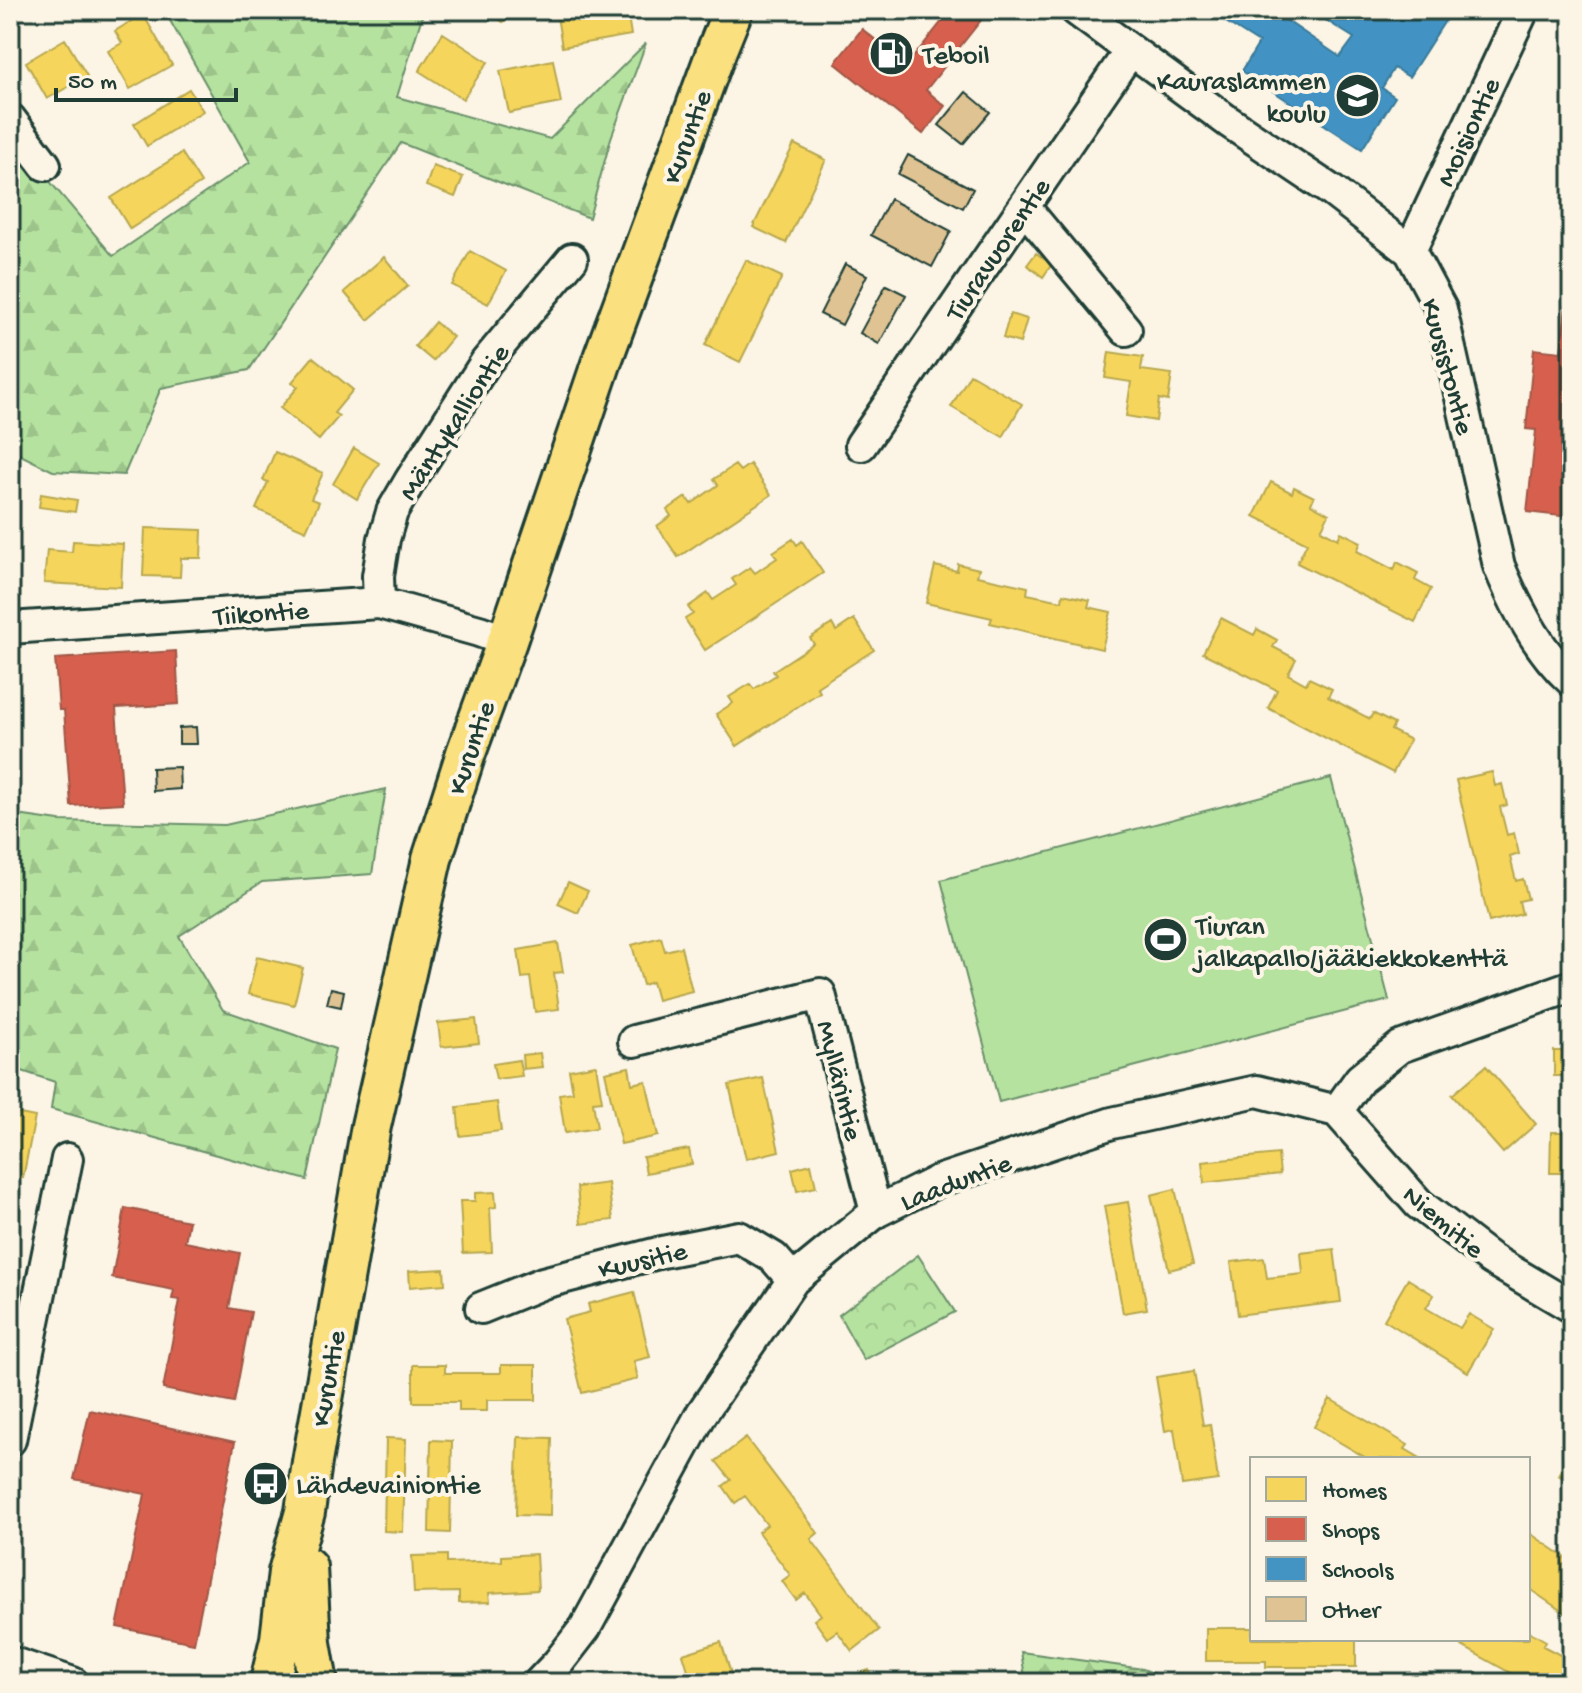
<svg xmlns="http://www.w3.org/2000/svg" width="1582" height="1693" font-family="'Gochi Hand',sans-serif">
  <defs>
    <pattern id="forest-firs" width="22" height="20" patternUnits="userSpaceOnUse" patternTransform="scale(2)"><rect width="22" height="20" fill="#b6e2a0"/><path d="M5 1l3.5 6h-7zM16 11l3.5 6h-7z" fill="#9cc38a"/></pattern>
    <pattern id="park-crowns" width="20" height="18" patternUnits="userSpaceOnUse" patternTransform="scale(2)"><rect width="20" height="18" fill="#b6e2a0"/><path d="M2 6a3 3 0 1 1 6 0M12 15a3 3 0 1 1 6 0" fill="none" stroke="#9cc38a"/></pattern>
  </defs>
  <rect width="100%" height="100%" fill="#fcf5e5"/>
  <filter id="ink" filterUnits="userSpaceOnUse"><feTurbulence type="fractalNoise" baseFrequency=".0125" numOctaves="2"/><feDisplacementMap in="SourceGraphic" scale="16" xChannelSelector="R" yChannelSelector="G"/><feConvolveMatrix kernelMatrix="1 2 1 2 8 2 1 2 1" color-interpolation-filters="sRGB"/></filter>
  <g filter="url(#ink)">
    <path fill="#b6e2a0" stroke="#6a906a" stroke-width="2" d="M1331 778 1389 1000 999 1102 941 880Z"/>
    <path fill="url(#forest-firs)" stroke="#6a906a" stroke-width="2" d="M164 10H424L397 97 550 139 646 43 611 138 589 218 401 143 249 370 161 388 124 475 53 471 10 450V142L14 139 113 256 250 162Z
      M386 789 372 874 262 882 179 936 223 1010 335 1049 307 1180 51 1109 55 1082 10 1067V814L59 821 225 825Z
      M1021 1652 1143 1669 1178 1683H1026Z"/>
    <path fill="url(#park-crowns)" stroke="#6a906a" stroke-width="2" d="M918 1255 955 1312 864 1360 839 1315Z"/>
    <path fill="#f6d55c" stroke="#b6a750" stroke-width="2" d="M486 10H511L503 22Z
      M556 10H627L631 35 562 47Z
      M143 14 172 65 130 89 108 51 122 43 115 31Z
      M443 33 488 62 463 99 419 71Z
      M65 39 87 76 47 99 26 62Z
      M553 60 561 103 509 113 500 71Z
      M189 89 203 111 147 146 134 124Z
      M794 144 826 160 786 243 753 227Z
      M182 153 201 183 130 229 111 198Z
      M433 166 463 177 455 197 426 186Z
      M470 251 506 271 488 304 452 285Z
      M1036 253 1052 264 1043 277 1027 265Z
      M384 257 408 286 368 320 344 292Z
      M746 260 782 277 740 362 705 345Z
      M1010 314 1027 319 1020 343 1003 338Z
      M435 322 453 337 433 361 415 346Z
      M1109 352 1143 357 1141 370 1172 374 1168 401 1159 399 1156 421 1126 416 1131 382 1105 378Z
      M313 357 353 390 334 413 339 416 319 440 280 408 298 387 292 382Z
      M970 374 1022 404 1003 437 951 407Z
      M354 448 379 463 357 499 333 484Z
      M275 452 323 473 311 499 319 502 306 531 256 509 268 482 263 480Z
      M750 464 771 495 678 557 657 526 671 516 667 510 686 497 691 504 718 485 714 479 735 465 740 471Z
      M1271 482 1292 493 1294 487 1314 497 1311 504 1329 514 1321 530 1338 539 1341 532 1361 542 1357 551 1394 570 1397 562 1418 573 1415 580 1431 589 1415 622 1297 563 1307 543 1254 516Z
      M41 494 77 500 75 512 39 507Z
      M145 528 202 530 201 558H181L180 577 143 576Z
      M793 539 797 545 802 541 823 573 705 650 685 619 693 614 688 607 708 593 713 600 736 585 732 579 750 567 755 573 777 558 773 552Z
      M73 541 123 544 121 587 44 583 47 550 72 552Z
      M958 564 979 569 977 576 1028 587 1027 594 1062 601 1063 594 1090 600 1088 607 1111 612 1102 649 990 623 992 618 926 603 935 566 957 571Z
      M1221 618 1254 635 1257 629 1277 640 1273 647 1296 659 1288 674 1306 684 1309 678 1332 689 1328 697 1370 719 1373 713 1394 724 1391 730 1410 740 1393 773 1268 708 1277 690 1203 653Z
      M854 619 874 650 817 687 820 692 737 746 716 714 733 703 729 697 750 684 754 689 776 675 773 671 814 644 810 638 832 624 836 631Z
      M1492 772 1495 786 1502 784 1507 805 1500 807 1507 835 1514 833 1519 854 1510 857 1516 881 1523 879 1528 899 1519 901 1522 914 1489 922 1456 780Z
      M568 882 588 891 578 913 558 904Z
      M661 937 665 951 681 947 692 991 657 1000 652 982 643 985 632 945Z
      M558 943 563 972 554 973 559 1009 535 1012 530 977 522 978 518 950Z
      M257 957 303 968 294 1005 248 994Z
      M476 1019 479 1043 441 1047 438 1023Z
      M1554 1051H1572V1076H1554Z
      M540 1053 542 1067 523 1069 522 1055Z
      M519 1060 522 1076 496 1079 493 1064Z
      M596 1065 602 1101 593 1102 597 1128 565 1133 559 1094 573 1092 569 1070Z
      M1486 1066 1536 1124 1503 1153 1452 1095Z
      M629 1067 632 1084 646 1081 658 1136 621 1144 605 1072Z
      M763 1078 779 1151 746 1159 729 1085Z
      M497 1102 501 1131 460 1136 457 1107Z
      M10 1112 35 1117 23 1178 10 1175Z
      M1551 1132H1572V1173H1550Z
      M689 1149 692 1164 646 1173 643 1157Z
      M1278 1154 1280 1174 1204 1183 1202 1162Z
      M811 1164 816 1187 797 1191 792 1169Z
      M608 1183 613 1220 581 1224 577 1187Z
      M1175 1189 1193 1264 1169 1270 1151 1195Z
      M495 1192 496 1207 490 1208 492 1252 463 1253 460 1201H475V1193Z
      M1128 1202 1147 1309 1123 1313 1104 1206Z
      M1334 1249 1341 1302 1238 1315 1231 1262 1264 1258 1267 1278 1303 1274 1301 1253Z
      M444 1269 445 1284 410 1287 409 1271Z
      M1408 1279 1434 1295 1426 1308 1460 1328 1469 1314 1494 1329 1468 1372 1384 1320Z
      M634 1292 650 1357 634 1361 638 1379 582 1393 564 1319 590 1312 588 1304Z
      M413 1365H445V1373H501V1365H536V1400H487V1411H459V1402H413Z
      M1194 1371 1203 1425 1210 1424 1218 1480 1182 1485 1174 1429 1165 1431 1156 1377Z
      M1330 1399 1408 1445 1405 1449 1422 1459H1368L1314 1427Z
      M518 1437 552 1438 550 1516 516 1515Z
      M386 1438 406 1439 403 1532 384 1531Z
      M746 1438 818 1533 811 1539 879 1630 852 1651 837 1631 827 1638 814 1620 821 1615 805 1593 796 1600 782 1581 790 1575 758 1532 767 1525 745 1496 735 1503 723 1486 731 1480 716 1461Z
      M431 1440 452 1441 450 1533 429 1532Z
      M1572 1449V1482L1558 1475Z
      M1531 1534 1572 1562V1612L1569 1616 1528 1588V1538Z
      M536 1554 538 1590 489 1593 490 1602 459 1603V1592L414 1593 412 1556 447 1555V1563L502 1561V1556Z
      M1206 1628H1252V1639H1356V1667H1266V1661H1206Z
      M1528 1631 1546 1641 1543 1646 1572 1661V1683H1517L1511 1680 1514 1675 1462 1646 1466 1639H1528Z
      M721 1642 734 1683H692L683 1654Z
      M869 1670 873 1683H834V1681Z"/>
    <path fill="#d6604d" stroke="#9f5646" stroke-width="2" d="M951 10H971L982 19 926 90 945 106 923 134 835 63 862 29 907 65Z
      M1572 250V489L1569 517 1527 512 1536 430 1526 429 1534 349 1561 352Z
      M176 651 179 704 116 708 123 803 71 806 64 710H59L55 659Z
      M125 1208 189 1221 185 1242 240 1253 229 1308 251 1312 234 1403 163 1389 180 1300 172 1299 174 1290 112 1278Z
      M90 1410 235 1442 194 1643 117 1627 145 1494 74 1479Z"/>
    <path fill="#4393c3" stroke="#387998" stroke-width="2" d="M1207 10H1271L1340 57 1354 38 1316 14 1319 10H1452L1409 77 1394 68 1382 88 1395 97 1362 149 1242 71 1259 43Z"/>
    <path fill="#dfc393" stroke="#1f3d34" stroke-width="2" d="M966 92 990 112 963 144 939 125Z
      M908 155 973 189 963 208 898 174Z
      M890 199 951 231 932 267 871 235Z
      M845 264 867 275 842 325 820 314Z
      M886 285 906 295 879 344 860 333Z
      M196 727 197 744H179V728Z
      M179 767 180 789 153 791 152 768Z
      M331 988 344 991 341 1007 327 1004Z"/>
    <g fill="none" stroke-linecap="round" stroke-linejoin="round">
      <defs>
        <path id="minor" d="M1076 10 1229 122 1332 191 1410 251 1441 309 1499 566C1515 605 1539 652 1572 681
          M10 119 45 165
          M1024 207 1126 330
          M1410 251 1523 10
          M861 445 1130 51
          M379 603 378 576 384 539 392 512 410 481 486 362 572 259
          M10 628 379 603 479 631 507 641
          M634 1041 820 994 876 1212
          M1337 1111 1419 1204 1491 1259 1572 1307
          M481 1308 543 1283 662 1252 739 1237 774 1258 793 1280
          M10 1440 67 1159
          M10 1662 73 1683
          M539 1683 558 1663 585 1628 702 1413 793 1280 876 1212 938 1181 1112 1123 1257 1091 1337 1111 1360 1079 1400 1047 1572 986"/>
        <path id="major" d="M307 1567 311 1643 318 1683
          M270 1682 280 1639 288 1572 305 1512 312 1462 371 1126 432 859 466 753 507 641 603 358 718 47 733 10"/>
      </defs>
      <use href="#minor" stroke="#1f3d34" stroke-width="36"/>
      <use href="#major" stroke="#1f3d34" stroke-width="44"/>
      <use href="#minor" stroke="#fcf5e5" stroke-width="30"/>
      <use href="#major" stroke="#fbe080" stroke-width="38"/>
    </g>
  </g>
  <defs>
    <symbol id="fuel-disc" viewBox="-11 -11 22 22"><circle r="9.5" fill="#1f3d34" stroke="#fcf5e5"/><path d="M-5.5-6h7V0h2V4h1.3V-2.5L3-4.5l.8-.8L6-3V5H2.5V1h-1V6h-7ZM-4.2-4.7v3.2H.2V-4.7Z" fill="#fff"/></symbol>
    <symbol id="school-disc" viewBox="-11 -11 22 22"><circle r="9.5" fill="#1f3d34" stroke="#fcf5e5"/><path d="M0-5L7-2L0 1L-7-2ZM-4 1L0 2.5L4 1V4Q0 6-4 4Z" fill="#fff"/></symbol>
    <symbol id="stadium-disc" viewBox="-11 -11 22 22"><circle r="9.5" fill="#1f3d34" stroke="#fcf5e5"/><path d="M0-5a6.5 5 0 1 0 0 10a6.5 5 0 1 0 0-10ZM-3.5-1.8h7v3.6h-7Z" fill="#fff"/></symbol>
    <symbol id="bus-disc" viewBox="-11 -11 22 22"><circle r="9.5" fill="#1f3d34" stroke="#fcf5e5"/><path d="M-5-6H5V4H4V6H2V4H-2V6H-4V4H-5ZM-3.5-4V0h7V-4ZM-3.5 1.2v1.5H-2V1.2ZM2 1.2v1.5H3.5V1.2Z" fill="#fff"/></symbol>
  </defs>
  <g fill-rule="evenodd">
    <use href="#fuel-disc" x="866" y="28" width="51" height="51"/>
    <use href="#school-disc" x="1332" y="70" width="51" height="51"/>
    <use href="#stadium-disc" x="1140" y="914" width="51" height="51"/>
    <use href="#bus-disc" x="240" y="1458" width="51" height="51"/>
  </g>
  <g text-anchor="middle" stroke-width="8" stroke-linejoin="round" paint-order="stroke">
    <g font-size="28" fill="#1f3d34" stroke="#fcf5e5" text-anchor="start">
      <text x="923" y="63">Teboil</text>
      <text x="1326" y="89" text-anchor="end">Kauraslammen<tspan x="1326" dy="32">koulu</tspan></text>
      <text x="1196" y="934">Tiuran<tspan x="1196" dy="32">jalkapallo/jääkiekkokenttä</tspan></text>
      <text x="296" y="1493">Lähdevainiontie</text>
    </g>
    <g font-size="28" fill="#1f3d34" stroke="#fcf5e5">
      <text transform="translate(1466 131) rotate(-65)" y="10">Moisiontie</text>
      <text transform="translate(685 136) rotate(-70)" y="10">Kuruntie</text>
      <text transform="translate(996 248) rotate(-56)" y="10">Tiuravuorentie</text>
      <text transform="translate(1450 366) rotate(75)" y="10">Kuusistontie</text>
      <text transform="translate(452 421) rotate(-57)" y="10">Mäntykalliontie</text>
      <text transform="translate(261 611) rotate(-4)" y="10">Tiikontie</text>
      <text transform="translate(469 747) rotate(-71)" y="10">Kuruntie</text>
      <text transform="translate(842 1080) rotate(76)" y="10">Myllärintie</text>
      <text transform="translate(955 1180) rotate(-21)" y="10">Laaduntie</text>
      <text transform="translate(1445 1220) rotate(40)" y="10">Niemitie</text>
      <text transform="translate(642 1258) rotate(-13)" y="10">Kuusitie</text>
      <text transform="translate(326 1378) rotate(-80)" y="10">Kuruntie</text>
    </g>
  </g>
  <rect width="1582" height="1693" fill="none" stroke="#fcf5e5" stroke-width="40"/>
  <rect x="20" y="20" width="1542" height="1653" fill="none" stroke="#1f3d34" stroke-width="3" filter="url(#ink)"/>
  <rect x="1250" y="1457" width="280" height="184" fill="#fcf5e5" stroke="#a4ab9e" stroke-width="2"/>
  <rect x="1266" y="1477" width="40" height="24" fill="#f6d55c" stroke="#a4ab9e" stroke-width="2"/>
  <text x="1322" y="1497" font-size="24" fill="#1f3d34">Homes</text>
  <rect x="1266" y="1517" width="40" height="24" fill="#d6604d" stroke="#a4ab9e" stroke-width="2"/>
  <text x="1322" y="1537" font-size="24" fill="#1f3d34">Shops</text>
  <rect x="1266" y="1557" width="40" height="24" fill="#4393c3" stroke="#a4ab9e" stroke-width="2"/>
  <text x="1322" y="1577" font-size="24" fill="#1f3d34">Schools</text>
  <rect x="1266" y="1597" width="40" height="24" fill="#dfc393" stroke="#a4ab9e" stroke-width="2"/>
  <text x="1322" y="1617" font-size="24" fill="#1f3d34">Other</text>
  <path d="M56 88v12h180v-12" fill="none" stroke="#1f3d34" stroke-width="4"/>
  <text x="68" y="88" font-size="24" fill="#1f3d34" stroke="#fcf5e5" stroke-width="6" paint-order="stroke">50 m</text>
</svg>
